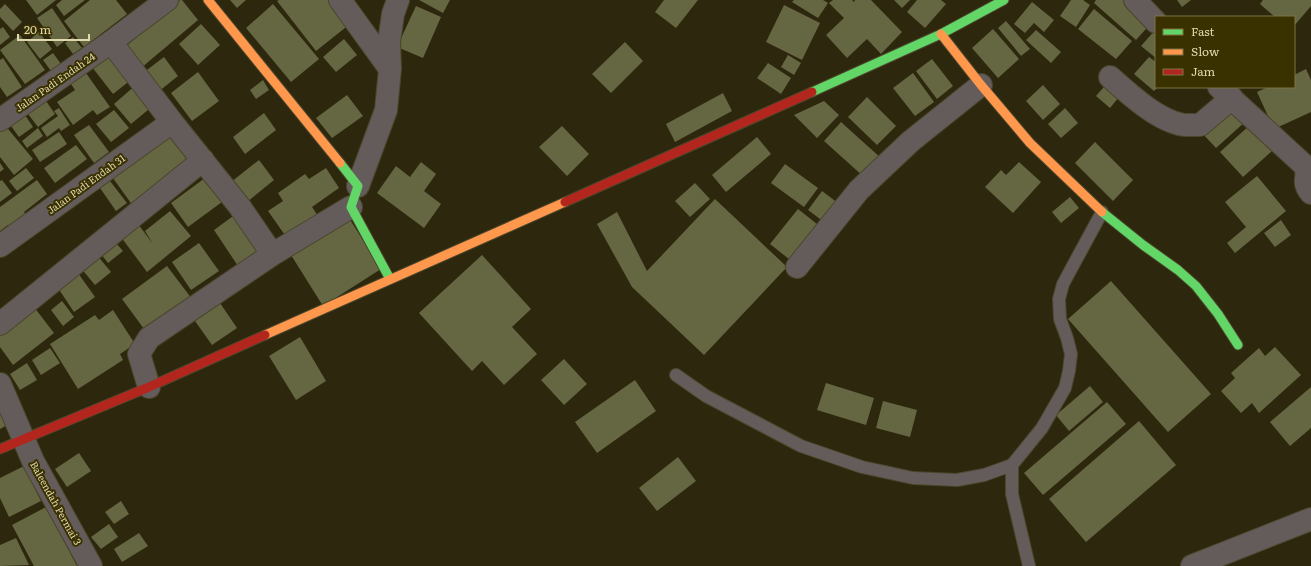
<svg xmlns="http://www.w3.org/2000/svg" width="1311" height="566" font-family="Literata,serif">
  <rect width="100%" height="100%" fill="#2d280d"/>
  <path fill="#656642" d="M26 0H56L37 15Z
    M62 0H85L64 16 56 5Z
    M90 0H116L127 14 84 47 64 21Z
    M180 0H182L198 20 141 68 124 48Z
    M230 0H246L237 8Z
    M279 0H332L350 24 316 51 277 1Z
    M419 0H450L443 13Z
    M664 0H698L676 28 655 12Z
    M794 0H823L828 3 818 18 792 2Z
    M833 0H852L854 2 855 0H871L902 32 881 54 867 39 847 58 826 35 844 18 829 3Z
    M894 0H910L902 8Z
    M917 0H941L946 4 925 28 907 12Z
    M1071 0H1083L1090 5 1076 27 1060 16Z
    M1096 0H1128L1153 21 1136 40 1094 3Z
    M1177 0H1191L1182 7Z
    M1263 0H1311V6L1294 26V17H1275L1260 4Z
    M1032 2 1054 20 1044 32 1034 23 1025 33 1014 24Z
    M5 4 22 22 13 31 0 17V9Z
    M273 4 319 59 291 82 246 28Z
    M784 5 820 23 802 60 766 42Z
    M416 6 441 17 423 58 397 47Z
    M52 8 71 36 57 47 37 18Z
    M1094 9 1132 41 1116 59 1078 29Z
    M1006 21 1030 49 1021 56 998 28Z
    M201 24 220 45 198 65 179 44Z
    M3 27 10 37 0 45V29Z
    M993 29 1019 59 998 78 972 48Z
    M1156 29V58L1141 46Z
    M1036 30 1061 52 1051 63 1026 40Z
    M39 32 52 49 40 59 27 42Z
    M20 35 45 70 25 84 0 50Z
    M73 37 82 48 73 54 65 43Z
    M344 39 357 55 336 72 323 57Z
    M625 42 643 61 611 93 592 74Z
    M111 52 132 79 113 94 92 67Z
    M53 53 61 64 51 71 43 60Z
    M788 55 801 63 794 75 781 67Z
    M164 57 178 76 158 92 143 73Z
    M1149 57 1156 62V87H1158L1154 91 1134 74Z
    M3 58 22 87 7 97 0 87V60Z
    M932 59 953 86 937 99 916 71Z
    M768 63 791 78 781 94 757 78Z
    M1306 69 1311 80V112L1274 129 1257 92 1268 87H1294V75Z
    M198 72 219 101 192 121 171 93Z
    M86 73 110 107 97 115 93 110 73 125 57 102 75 90 71 84Z
    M913 73 934 102 915 116 893 88Z
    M263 80 269 90 256 99 250 90Z
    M1110 80 1124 91 1110 108 1096 96Z
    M137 84 154 105 131 124 114 104Z
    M1043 85 1060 104 1043 120 1026 101Z
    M723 93 732 111 675 142 666 124Z
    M347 95 363 116 332 138 316 118Z
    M867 97 896 126 877 145 848 117Z
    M46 101 55 114 38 127 28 114Z
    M824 101 839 115 817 138 794 115Z
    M1231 104 1246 121 1216 148 1201 132Z
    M59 108 70 125 61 131 59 128 47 137 41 128 58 116 54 111Z
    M1065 108 1078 123 1061 138 1048 124Z
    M114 110 129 128 111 142 96 124Z
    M264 113 276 130 245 154 233 137Z
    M25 115 33 127 19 137 11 126Z
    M841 122 882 159 864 177 824 141Z
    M4 124 33 159 14 175 0 157V127Z
    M89 125 109 152 94 163 74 135Z
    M1250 125 1273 150 1243 177 1220 152Z
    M562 126 589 154 567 176 539 147Z
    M38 128 43 136 27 148 22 141Z
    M171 131 193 163 133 206 110 174Z
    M59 132 67 144 40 162 32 150Z
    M757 137 771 154 726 192 712 175Z
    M1095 142 1133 180 1113 201 1075 163Z
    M76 145 87 159 55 183 44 168Z
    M259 160 274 180 247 202 231 182Z
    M421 162 436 174 424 191 441 204 424 228 377 193 396 166 410 177Z
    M1019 162 1041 182 1013 213 985 187 1001 170 1006 175Z
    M0 163 4 169 0 172Z
    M785 164 818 188 804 207 771 183Z
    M26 168 34 178 17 191 9 181Z
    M326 168 339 188 312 207 318 216 287 238 268 211 283 201 278 193 305 174 309 179Z
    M209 175 226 199 188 227 171 203Z
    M1257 176 1286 211 1235 253 1227 243 1246 227 1225 202Z
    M2 180 12 193 0 202V181Z
    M37 180 47 194 24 212 29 218 12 231 8 225 0 231V207Z
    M110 181 127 203 116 211 100 188Z
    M695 183 710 199 690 217 675 201Z
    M822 191 842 206 828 225 808 210Z
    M1070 197 1079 208 1061 223 1052 212Z
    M715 199 787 267 704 355 632 287 597 224 617 212 647 271Z
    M798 209 822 228 794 263 770 244Z
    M170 211 191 236 147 272 121 237 138 224 153 244 145 231Z
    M240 211 264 248 238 266 214 230Z
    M349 218 381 269 323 306 291 255Z
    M1281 220 1291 235 1275 247 1264 233Z
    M115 242 123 251 108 263 101 254Z
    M199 243 219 271 191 290 172 262Z
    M96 254 111 272 95 285 80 267Z
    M482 255 531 309 512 327 537 354 504 385 482 361 472 371 419 313Z
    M167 266 192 299 147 333 122 299Z
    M78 273 95 297 74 312 58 288Z
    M1111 281 1211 394 1168 432 1068 319Z
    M62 301 74 317 63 326 51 310Z
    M220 303 237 328 212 345 195 321Z
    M34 307 54 333 13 365 0 347V334Z
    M113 310 135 344 120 354 123 360 78 389 50 344 95 315 99 320Z
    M300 337 326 381 296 400 269 356Z
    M1275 347 1301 375 1259 413 1252 403 1241 413 1221 391 1235 378 1231 373 1259 348 1265 356Z
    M50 348 60 363 41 375 32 360Z
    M564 359 587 384 564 405 541 380Z
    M27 363 37 380 20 390 10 374Z
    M635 380 656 411 597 453 575 422Z
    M826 383 874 398 866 425 817 410Z
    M1090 386 1103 402 1069 431 1056 415Z
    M1311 387V428L1290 446 1270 422Z
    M0 397 13 422 0 429Z
    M883 401 917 410 910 437 876 428Z
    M1107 402 1126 424 1043 495 1024 473Z
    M1139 421 1176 465 1086 542 1049 499Z
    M79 453 91 471 67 487 55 469Z
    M678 457 696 481 657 511 639 488Z
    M24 466 41 501 9 517 0 498V478Z
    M121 501 129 514 114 524 105 512Z
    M46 507 77 566H34L12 525Z
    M109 524 118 537 101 549 91 537Z
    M139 533 148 546 122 562 114 549Z
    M16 538 29 565 0 566V545Z"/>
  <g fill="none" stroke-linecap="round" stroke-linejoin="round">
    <defs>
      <path id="lane" d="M676 375 706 396 801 446 862 467 913 478 957 480 984 475 1012 465
        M1029 566 1012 494V465L1042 428 1065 388 1069 371 1071 354 1067 338 1060 319 1059 299 1063 284 1102 212"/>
      <path id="street" d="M340 0 390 69
        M1135 0 1156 22
        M111 42 172 122 240 207 268 248 273 254
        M1110 77C1129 94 1158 121 1184 125 1189 125 1194 125 1200 125L1232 98
        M1219 87 1304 165C1311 176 1300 180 1311 193
        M0 120 111 42 167 0
        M358 186 386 110 390 69 389 42 393 14 398 0
        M0 246 172 122
        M797 267 859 190 911 141 981 85
        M0 324 203 160
        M0 384 33 461 91 566
        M149 387 139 354 149 338 273 254 351 207
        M1192 566 1311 519"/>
      <path id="fast" d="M812 92 941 34 1004 0
        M340 163 358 186 351 207 390 279
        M1102 212 1143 245 1178 270 1196 286 1218 314 1238 345"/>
      <path id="slow" d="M208 0 340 163
        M941 34 981 85 1030 143 1102 212
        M265 335 565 202"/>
      <path id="jam" d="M565 202 812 92
        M0 449 149 387 265 335"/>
    </defs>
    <use href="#lane" stroke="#4b462c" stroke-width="14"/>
    <use href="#street" stroke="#4b462c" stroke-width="24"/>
    <use href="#fast" stroke="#4b462c" stroke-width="11"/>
    <use href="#slow" stroke="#4b462c" stroke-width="11"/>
    <use href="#jam" stroke="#4b462c" stroke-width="11"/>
    <use href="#lane" stroke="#645c5a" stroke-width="12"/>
    <use href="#street" stroke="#645c5a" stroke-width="22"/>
    <use href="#fast" stroke="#63d668" stroke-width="9"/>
    <use href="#slow" stroke="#ff974d" stroke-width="9"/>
    <use href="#jam" stroke="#b3261e" stroke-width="9"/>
  </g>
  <g text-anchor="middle" stroke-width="4" stroke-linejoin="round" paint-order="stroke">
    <g font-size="10" fill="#dfd7ae" stroke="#3a3100">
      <text transform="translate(55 82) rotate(-35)" y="4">Jalan Padi Endah 24</text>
      <text transform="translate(86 184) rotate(-36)" y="4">Jalan Padi Endah 31</text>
      <text transform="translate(56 503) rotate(61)" y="4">Baleendah Permai 3</text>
    </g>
  </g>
  <rect x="1155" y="16" width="140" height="72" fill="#3a3100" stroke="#7c7346"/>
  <rect x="1163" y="29" width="20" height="6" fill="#63d668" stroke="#7c7346"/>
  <text x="1191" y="36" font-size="12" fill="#dfd7ae">Fast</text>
  <rect x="1163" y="49" width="20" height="6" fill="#ff974d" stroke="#7c7346"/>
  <text x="1191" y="56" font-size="12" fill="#dfd7ae">Slow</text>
  <rect x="1163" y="69" width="20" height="6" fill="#b3261e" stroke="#7c7346"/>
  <text x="1191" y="76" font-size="12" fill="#dfd7ae">Jam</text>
  <path d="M18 34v6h71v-6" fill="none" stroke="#dfd7ae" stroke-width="2"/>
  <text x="24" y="34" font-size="12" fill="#dfd7ae" stroke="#3a3100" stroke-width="3" paint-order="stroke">20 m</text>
</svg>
